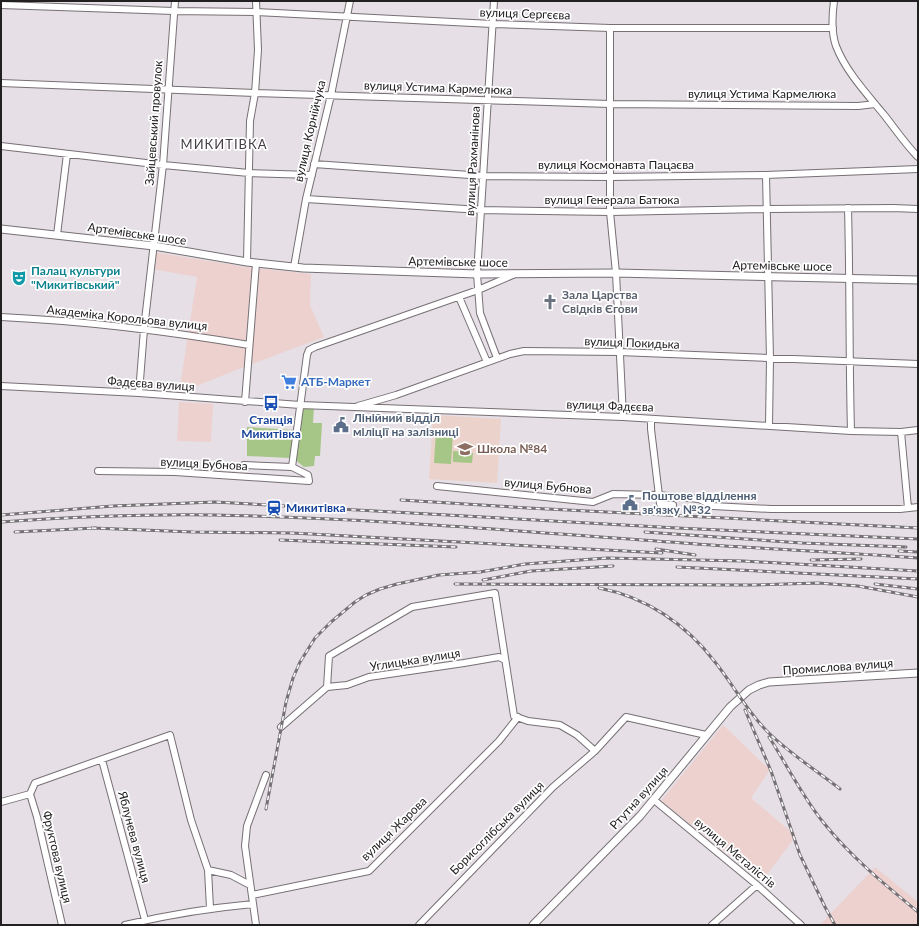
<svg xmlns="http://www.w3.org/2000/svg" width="919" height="926" font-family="Lato,sans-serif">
  <rect width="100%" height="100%" fill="#e6dfe6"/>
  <path fill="#ecd1cf" d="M153 252 246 267 311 274 310 305 324 337 236 370 179 393 197 277 152 269Z
    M179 402 213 404 211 442 177 441Z
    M723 725 770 770 751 798 796 836 762 881 661 801Z
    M875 867 918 902V925H820Z"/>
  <path fill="#ebd2ca" d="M433 415 501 419 497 483 429 479Z"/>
  <path fill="#a5c686" d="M300 405 314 406 313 423H322L320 456H315L314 466 304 467 293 458Z
    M247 427 294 430 290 458 247 456Z
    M436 432 453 433 451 464 434 463Z
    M453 451 473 453 472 463 453 462Z"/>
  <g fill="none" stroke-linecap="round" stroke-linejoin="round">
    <defs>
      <path id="minor" d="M494 1 477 274 480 313 497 358
        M834 1C832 16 831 32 836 46 846 72 868 95 885 116 896 130 906 145 918 157
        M1 5 174 11 256 12 492 24 610 28H833
        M610 28V212L616 273 623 417
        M1 83 255 93 610 104 858 106 875 104
        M1 146 163 165 249 173 312 175
        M314 164 484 176 610 177 766 175 918 169
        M766 175 770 359 769 426
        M306 199 481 210 610 212 767 209 893 208 918 209
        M848 208C850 283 849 357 851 431
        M57 235 67 154
        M247 262 250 121 255 93 258 50 256 1
        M294 267 306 199 331 95 350 1
        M459 297 487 362
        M1 317C85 321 167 331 249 345
        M1 386 139 393 300 405 623 417 851 431 901 432 918 430
        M139 393 144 329 163 165 175 1
        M245 402 256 263
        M358 406 396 395 510 354 524 351 619 352 918 364
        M651 419V429L660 504 673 505
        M901 432 908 508
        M244 465 292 467
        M98 471 175 472 309 481 308 475 292 467 307 355 309 350 315 347 478 290 515 274
        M437 486 593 502 613 494 657 495 699 499 713 506 771 509H900L918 507
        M327 687 347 685 369 677 464 663 499 657 505 660
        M281 727 327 687 329 656 412 607 495 593 514 716 528 721 560 725 577 735 595 751
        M102 760 145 920
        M30 794 37 817 62 925
        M654 800 757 885 801 925
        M1 802 30 794 35 783 170 735 191 820 208 870 210 908
        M208 870 231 875 250 885
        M252 895 369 871 499 741 518 717
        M125 925C167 915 210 908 253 904
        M256 925 245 846 247 826 266 775
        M419 925 553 787 595 751 626 717 706 735
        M712 925 757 885"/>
      <path id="major" d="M1 229 154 246 247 262 303 268 477 274 616 273 918 280
        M533 925 640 816 730 707 749 690 759 685 769 682 918 673"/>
    </defs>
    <use href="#minor" stroke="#767075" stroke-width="8"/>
    <use href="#major" stroke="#767075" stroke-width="9"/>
    <use href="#minor" stroke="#fff" stroke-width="6"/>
    <use href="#major" stroke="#fff" stroke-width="7"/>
    <defs>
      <path id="rail" d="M401 500 528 508 918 528
        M1 515 113 506 215 502 677 528 918 539
        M1 522C72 517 142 514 213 515 370 518 527 532 683 543 761 549 840 552 918 558
        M92 528 193 532 292 533 662 553
        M15 532 96 528
        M645 532 802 543 906 547
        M280 540 456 547
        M656 549 695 555
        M899 551 918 552
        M811 560 861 559
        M677 567 918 579
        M483 580 531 571 613 566
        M455 584 752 585 818 583 858 586 918 597
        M875 584 918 589
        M599 588C646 597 686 624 715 662 732 683 745 708 764 728 784 750 816 770 840 789
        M745 710 771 771 800 855 825 907 835 925
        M769 737C787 765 802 796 823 822 850 856 884 884 918 912
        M266 809 286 702 293 678 300 662 315 638 331 622 355 602 366 595 380 589 397 584 439 575 480 572 525 564 607 558 743 561 918 571"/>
    </defs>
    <use href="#rail" stroke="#767175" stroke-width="3"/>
    <use href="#rail" stroke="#fff" stroke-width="1.5" stroke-dasharray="4.5" stroke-linecap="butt"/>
  </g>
  <defs>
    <symbol id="theatre-bare" viewBox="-9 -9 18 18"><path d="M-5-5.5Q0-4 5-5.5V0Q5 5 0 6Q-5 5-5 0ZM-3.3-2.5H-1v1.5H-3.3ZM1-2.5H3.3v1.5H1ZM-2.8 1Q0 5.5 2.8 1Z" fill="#0f9aa8" stroke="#fff" stroke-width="2.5" paint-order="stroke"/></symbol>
    <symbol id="church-bare" viewBox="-9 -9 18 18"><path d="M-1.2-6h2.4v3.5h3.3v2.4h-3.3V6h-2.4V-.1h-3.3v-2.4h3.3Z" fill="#6b7280" stroke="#fff" stroke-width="2.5" paint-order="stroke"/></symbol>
    <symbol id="supermarket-bare" viewBox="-9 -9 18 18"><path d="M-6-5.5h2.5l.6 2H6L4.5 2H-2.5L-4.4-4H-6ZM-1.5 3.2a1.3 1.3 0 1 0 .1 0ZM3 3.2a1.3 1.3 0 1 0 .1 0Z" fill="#3f7fe0" stroke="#fff" stroke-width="2.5" paint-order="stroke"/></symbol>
    <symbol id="bus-bare" viewBox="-9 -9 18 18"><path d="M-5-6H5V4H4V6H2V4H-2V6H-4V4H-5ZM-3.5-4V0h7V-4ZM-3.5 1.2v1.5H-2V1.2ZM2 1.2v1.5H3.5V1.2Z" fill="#1a4fb4" stroke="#fff" stroke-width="2.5" paint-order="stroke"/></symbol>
    <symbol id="civic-bare" viewBox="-9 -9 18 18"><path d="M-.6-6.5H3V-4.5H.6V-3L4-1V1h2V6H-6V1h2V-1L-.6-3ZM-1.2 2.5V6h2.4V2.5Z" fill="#5c6f8a" stroke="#fff" stroke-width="2.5" paint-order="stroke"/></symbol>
    <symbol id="school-bare" viewBox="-9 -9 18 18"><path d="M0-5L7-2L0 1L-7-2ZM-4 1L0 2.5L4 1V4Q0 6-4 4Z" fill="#8d6e63" stroke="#fff" stroke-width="2.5" paint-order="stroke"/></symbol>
    <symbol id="station-bare" viewBox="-9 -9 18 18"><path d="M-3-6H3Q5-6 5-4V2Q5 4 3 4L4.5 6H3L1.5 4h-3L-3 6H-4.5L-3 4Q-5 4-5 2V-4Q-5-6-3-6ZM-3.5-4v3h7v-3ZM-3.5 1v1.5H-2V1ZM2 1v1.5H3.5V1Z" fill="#1a4fb4" stroke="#fff" stroke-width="2.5" paint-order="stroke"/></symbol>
  </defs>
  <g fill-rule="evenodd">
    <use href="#theatre-bare" x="8" y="267" width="22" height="22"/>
    <use href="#church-bare" x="539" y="291" width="22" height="22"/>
    <use href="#supermarket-bare" x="278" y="371" width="22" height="22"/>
    <use href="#bus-bare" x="260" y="392" width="22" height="22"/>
    <use href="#civic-bare" x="330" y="414" width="22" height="22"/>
    <use href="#school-bare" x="454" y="438" width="22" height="22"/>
    <use href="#civic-bare" x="619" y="492" width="22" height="22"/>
    <use href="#station-bare" x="263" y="497" width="22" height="22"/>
  </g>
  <g text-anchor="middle" stroke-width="3.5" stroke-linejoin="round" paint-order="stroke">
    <g font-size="12" fill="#232022" stroke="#fff">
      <text transform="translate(525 14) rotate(2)" y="4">вулиця Сергєєва</text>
      <text transform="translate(438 88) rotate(2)" y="4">вулиця Устима Кармелюка</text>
      <text x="762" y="98">вулиця Устима Кармелюка</text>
      <text transform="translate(154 123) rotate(-86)" y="4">Зайцевський провулок</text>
      <text transform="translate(310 131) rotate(-77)" y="4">вулиця Корнійчука</text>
      <text transform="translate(473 161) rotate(-87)" y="4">вулиця Рахманінова</text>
      <text x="616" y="169">вулиця Космонавта Пацаєва</text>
      <text x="612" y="204">вулиця Генерала Батюка</text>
      <text transform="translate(137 234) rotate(8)" y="4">Артемівське шосе</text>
      <text transform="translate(458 262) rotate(1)" y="4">Артемівське шосе</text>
      <text transform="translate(782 266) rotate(1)" y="4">Артемівське шосе</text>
      <text transform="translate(127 318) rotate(6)" y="4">Академіка Корольова вулиця</text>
      <text transform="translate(632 343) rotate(2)" y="4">вулиця Покидька</text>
      <text transform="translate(151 384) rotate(4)" y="4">Фадєєва вулиця</text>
      <text transform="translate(610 406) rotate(2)" y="4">вулиця Фадєєва</text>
      <text transform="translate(204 464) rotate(3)" y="4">вулиця Бубнова</text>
      <text transform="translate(548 486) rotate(5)" y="4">вулиця Бубнова</text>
      <text transform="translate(415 660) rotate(-9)" y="4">Углицька вулиця</text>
      <text transform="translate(838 667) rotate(-4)" y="4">Промислова вулиця</text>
      <text transform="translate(639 798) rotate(-48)" y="4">Ртутна вулиця</text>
      <text transform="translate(497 828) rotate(-45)" y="4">Борисоглібська вулиця</text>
      <text transform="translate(394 829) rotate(-44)" y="4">вулиця Жарова</text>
      <text transform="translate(134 837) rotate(75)" y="4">Яблунева вулиця</text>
      <text transform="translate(735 853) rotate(40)" y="4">вулиця Металістів</text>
      <text transform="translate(57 857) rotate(77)" y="4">Фруктова вулиця</text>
    </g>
    <g font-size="12" font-weight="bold" fill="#0d838f" stroke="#fff" text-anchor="start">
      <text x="31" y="275">Палац культури<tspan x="31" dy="14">"Микитівський"</tspan></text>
    </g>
    <g font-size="12" font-weight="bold" fill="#5b616d" stroke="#fff" text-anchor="start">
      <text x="562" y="299">Зала Царства<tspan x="562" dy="14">Свідків Єгови</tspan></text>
    </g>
    <g font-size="12" font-weight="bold" fill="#366cbe" stroke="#fff" text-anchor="start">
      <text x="301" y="386">АТБ-Маркет</text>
    </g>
    <g font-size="12" font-weight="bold" fill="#4e5e75" stroke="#fff" text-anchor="start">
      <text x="353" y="422">Лінійний відділ<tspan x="353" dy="14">міліції на залізниці</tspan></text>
      <text x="642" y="500">Поштове відділення<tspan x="642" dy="14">зв'язку №32</tspan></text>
    </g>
    <g font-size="12" font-weight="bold" fill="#164399" stroke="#fff">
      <text x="271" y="424">Станція<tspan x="271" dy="14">Микитівка</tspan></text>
      <text x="286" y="512" text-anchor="start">Микитівка</text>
    </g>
    <g font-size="12" font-weight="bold" fill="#785e54" stroke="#fff" text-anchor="start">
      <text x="477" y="453">Школа №84</text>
    </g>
    <g font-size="13" letter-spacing="1" fill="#453f44" stroke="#fff">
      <text x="224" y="149">МИКИТІВКА</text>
    </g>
  </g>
  <rect width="919" height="926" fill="none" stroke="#232022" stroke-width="4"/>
</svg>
